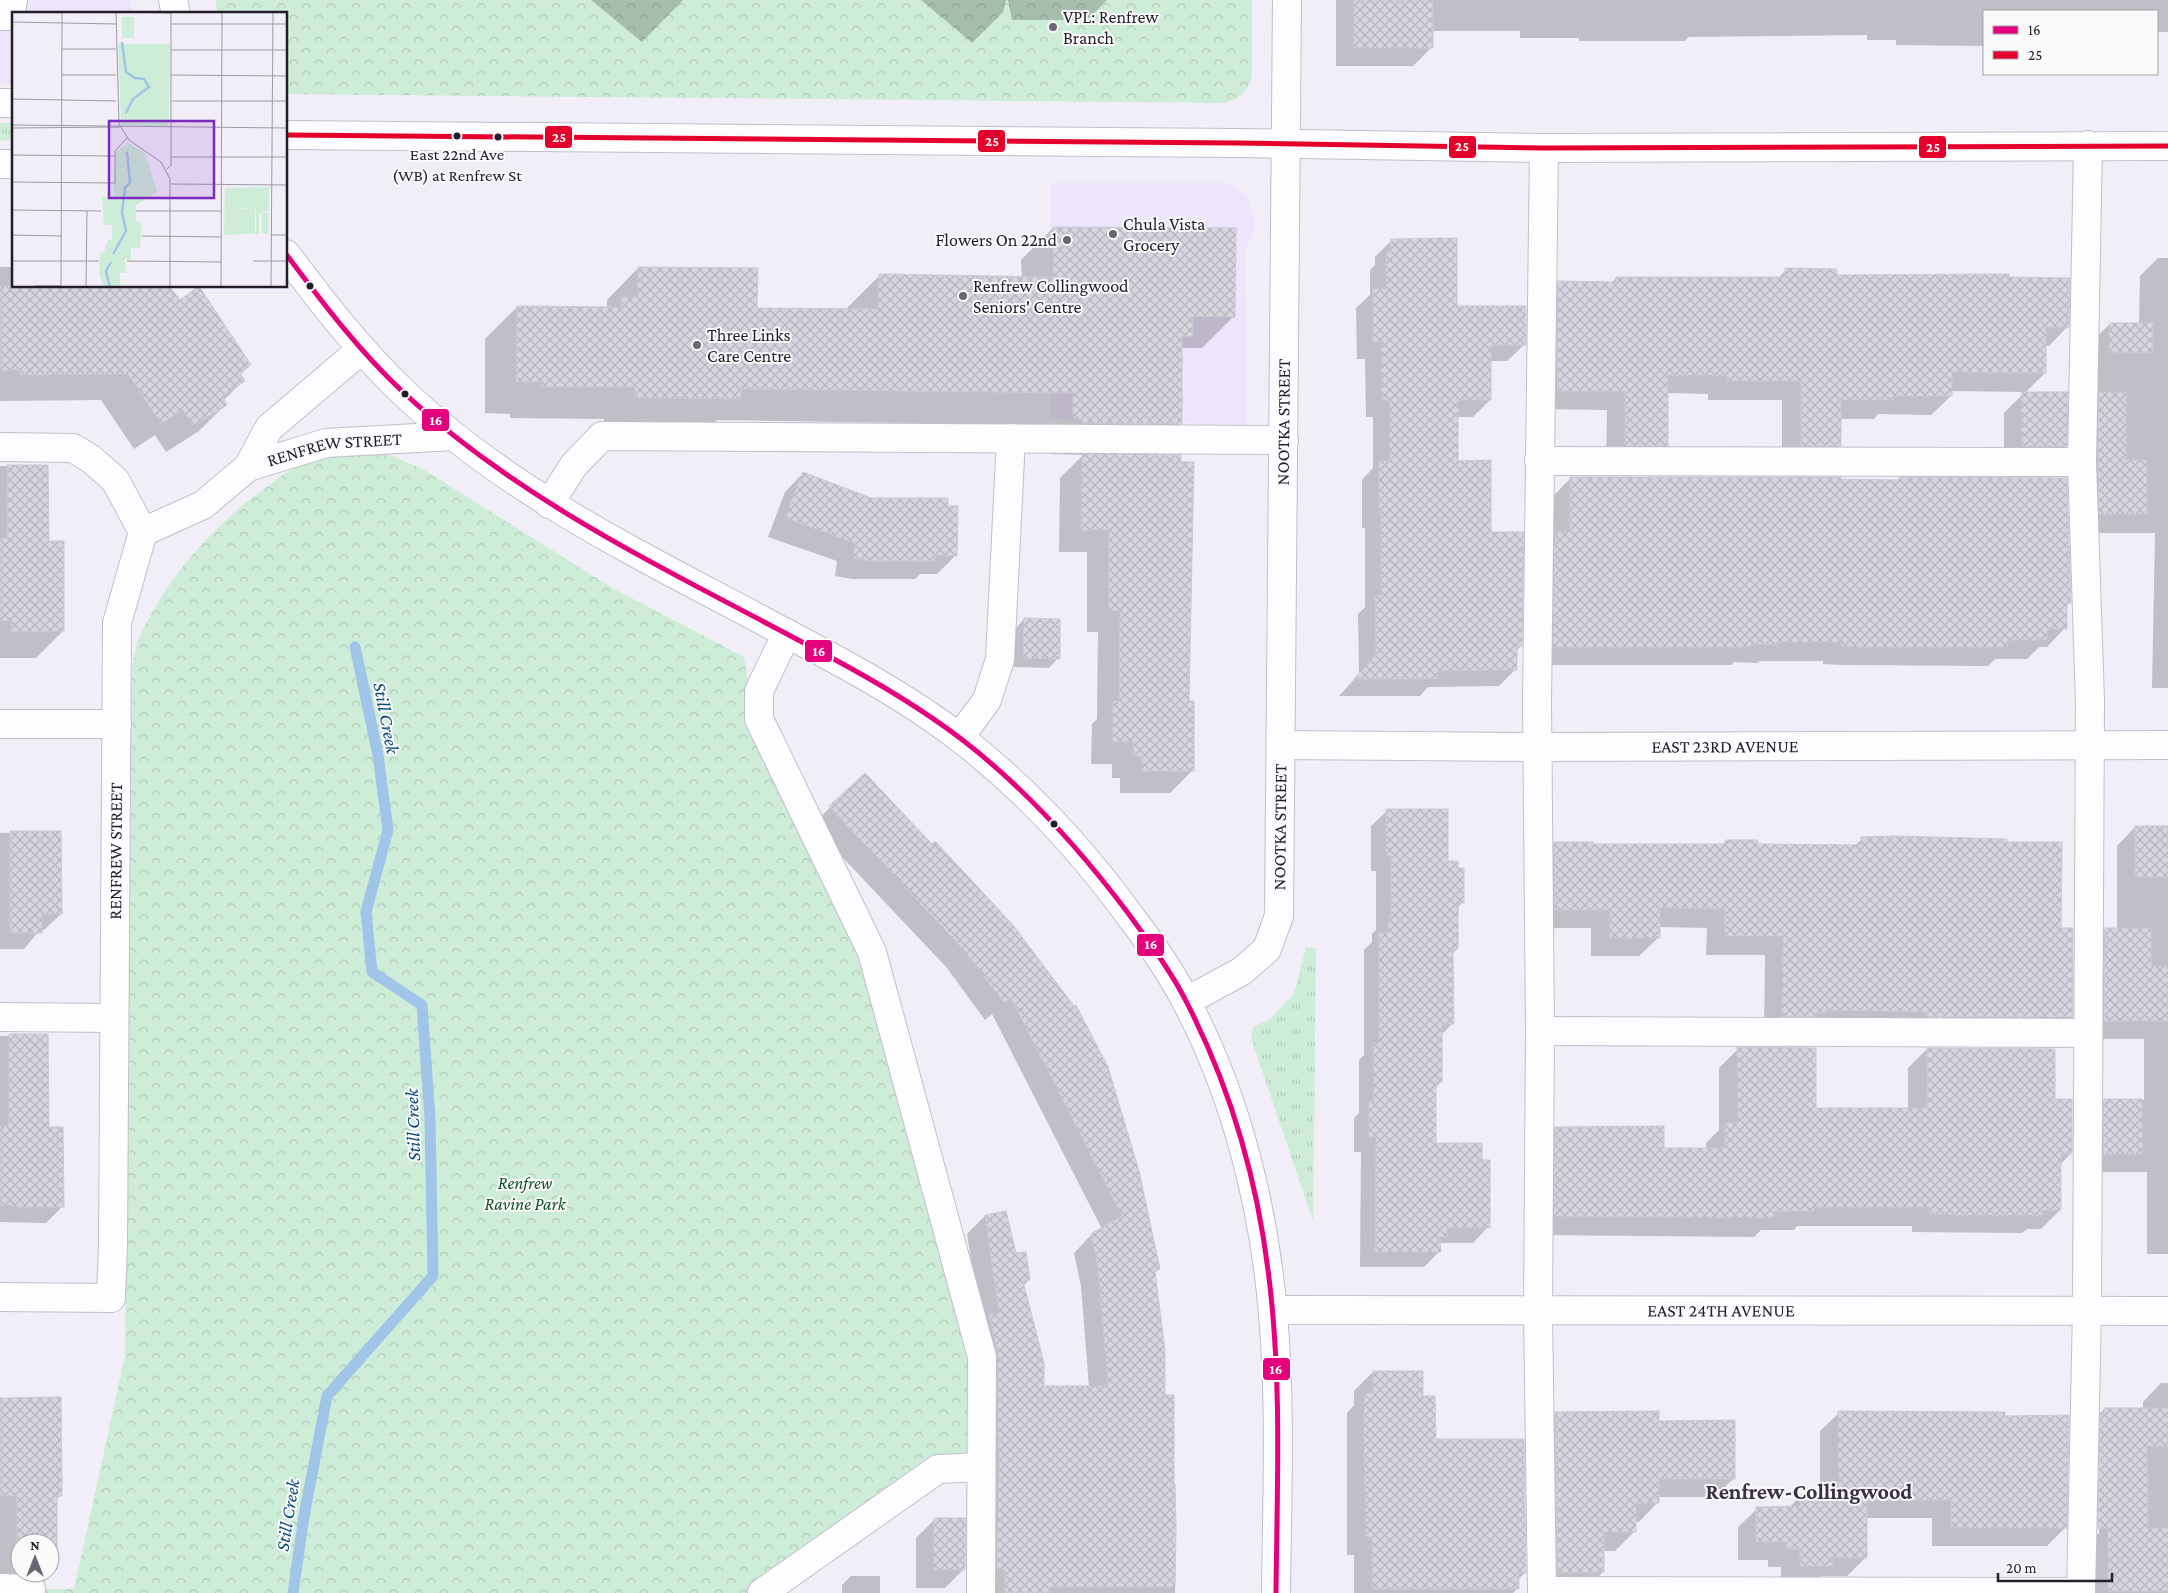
<svg xmlns="http://www.w3.org/2000/svg" width="2168" height="1593" font-family="'Crimson Pro',serif">
  <defs>
    <pattern id="grass-tufts" width="24" height="20" patternUnits="userSpaceOnUse" patternTransform="scale(1.25)"><rect width="24" height="20" fill="#ceedd8"/><path d="M3 7l-1-3M5 7V3M7 7l1-3M15 17l-1-3M17 17v-4M19 17l1-3" fill="none" stroke="#b1cbb9"/></pattern>
    <pattern id="park-crowns" width="20" height="18" patternUnits="userSpaceOnUse" patternTransform="scale(1.25)"><rect width="20" height="18" fill="#ceedd8"/><path d="M2 6a3 3 0 1 1 6 0M12 15a3 3 0 1 1 6 0" fill="none" stroke="#b1cbb9"/></pattern>
    <pattern id="building-cross-hatch" width="8" height="8" patternUnits="userSpaceOnUse" patternTransform="scale(1.25)"><rect width="8" height="8" fill="#d5d4df"/><path d="M0 0l8 8M0 8l8-8" fill="none" stroke="#b7b6bf"/></pattern>
  </defs>
  <rect width="100%" height="100%" fill="#f1eef8"/>
  <path fill="#ede5fc" d="M0 0H130L133 14H14V83H0Z
    M1051 183H1223L1235 186 1246 195 1254 215V231L1245 250 1247 425 1051 418Z"/>
  <path fill="url(#grass-tufts)" d="M0 123H14V140L0 141Z
    M1306 947 1316 948 1313 1221 1251 1038 1253 1027 1269 1020 1294 994Z"/>
  <path fill="url(#park-crowns)" d="M215 0H1252V73C1250 91 1240 98 1224 103L286 94V14H218Z
    M367 453 389 455 421 468 614 589 744 657 758 740 872 952 982 1357 981 1467 938 1469 762 1593H0L31 1589H74L125 1356 132 669C134 658 135 646 140 636 167 577 213 526 265 488 279 478 294 466 310 460 328 453 348 454 367 453Z"/>
  <path fill="#0003" fill-rule="evenodd" d="M591 0H683L642 42Z
    M921 0H1006L1003 12 972 43Z
    M1008 0H1107L1087 20H1012Z
    M1336 0H2168V32H2157V11H1984V46L1896 45V40H1867V35L1688 37 1685 41H1579V38H1520V31H1432V47L1413 66H1336Z
    M1053 228 1234 316 1202 348H1181L1180 423 1147 456 1188 703 1192 771 1170 793H1120V778H1112V764H1091L1092 724 1097 719 1098 632H1087V552H1059L1060 478 1083 455 1051 454V449H1042V425L717 420 707 430 604 429V419L510 418V414L485 413V339L517 307 607 308V300L638 268 756 309 848 310V307L880 275 1022 278 1021 260Z
    M1392 240 1455 307 1525 344 1507 361H1490V400L1473 417H1456V462L1490 534 1521 646 1516 651V669L1499 686 1428 687 1420 696H1339L1359 674 1358 614 1365 607V528H1362V480L1373 468V417H1366L1365 359H1357L1356 308 1370 295V270L1375 265V257Z
    M2158 258H2168V688H2152L2155 533H2081L2091 342 2110 324H2139L2140 276Z
    M0 267H14V286L179 302 250 365 240 375 243 381 223 401 226 404 199 431 166 452 155 435 134 449 101 400 0 401Z
    M1786 270 1835 276 2008 279 2068 326 2049 346H2045V373L2024 394 2065 446 2046 465H2004V413L2025 392 1951 391V396L1931 415 1878 414 1874 419H1840V445L1820 465 1782 464V400H1708V394L1667 393 1666 445 1647 464H1606L1607 410 1538 409 1539 302 1558 282 1611 283 1616 278H1778Z
    M0 466H47V543L63 631 36 658H0Z
    M803 473 870 499 956 555 937 574H920L915 579H852L835 576 837 561 768 537 785 492Z
    M1571 478 1897 481 1900 479 2070 602 2066 606 2065 628 2047 647H2039L2027 659H1995L1988 666 1842 665 1823 664V661H1760L1757 663 1734 662 1731 665H1535L1552 497Z
    M1024 619 1058 658 1049 668 1014 667 1015 629Z
    M865 774 932 846 1159 1269 1154 1274 1175 1546V1593H988L981 1326 967 1234 985 1216 1015 1254 1029 1280 1023 1286 1042 1387H1089L1081 1286 1074 1253 1091 1235 1102 1229 992 1014 985 1020 947 968 812 825Z
    M1387 811 1446 862 1463 902 1457 908V949L1452 954 1453 1023 1441 1035V1082L1435 1088V1144L1488 1227 1473 1243H1439L1440 1251 1424 1267H1360L1361 1152H1354V1118L1359 1113V1060L1364 1055V950L1372 942V934L1376 930V871H1371V826Z
    M2135 827H2168V1254H2147V1172H2085L2086 1119 2104 1100H2144V1039H2086V947L2105 929H2117V846Z
    M60 832 61 914 44 930H40L24 949H0V833Z
    M1862 839 2006 843 2060 929 2072 1017 2052 1036 1764 1035 1765 955H1706L1707 928 1659 927V937L1639 956H1591V928H1536L1535 862 1555 843 1592 846 1722 845 1726 841 1757 845 1854 846Z
    M0 1036H47V1128L62 1207 46 1223 0 1222Z
    M1738 1049 1815 1109H1908V1068L1927 1049 2054 1100 2071 1153 2060 1165V1210L2041 1229H2027L2022 1233 1912 1232V1226H1797L1794 1230H1761L1754 1237 1536 1235 1537 1147 1555 1128 1663 1149H1706V1143L1719 1130V1068Z
    M1373 1372 1422 1397 1434 1441 1525 1573 1517 1580V1589L1513 1593H1354V1555H1347V1413L1354 1405V1391Z
    M2161 1383H2168V1593H2090L2086 1428 2104 1409H2143V1402ZM2099 1426H2101L2099 1534H2097Z
    M0 1399 61 1495 56 1500V1569L38 1588H0ZM20 1543H50V1573H20Z
    M1556 1413 1657 1422 1734 1478 1715 1497H1658V1502L1639 1522H1634V1532L1615 1551H1603V1572L1584 1591H1539L1536 1432Z
    M1839 1413 2066 1527 2047 1546H1932V1518H1866V1557L1847 1576H1822L1813 1584 1781 1585V1567H1768V1560H1738V1527L1757 1509 1789 1508 1800 1496H1820V1431Z
    M935 1519 964 1569 945 1588H916V1538Z
    M851 1576H880V1593H842V1585Z"/>
  <g fill="none" stroke-linecap="round" stroke-linejoin="round">
    <path stroke="#a0c5e9" stroke-width="11" d="M293 1593 304 1516 327 1396 433 1276 430 1119 422 1005 372 972 366 912 388 830 378 755 355 647"/>
  </g>
  <path fill="url(#building-cross-hatch)" stroke="#cac9d4" d="M1354 0H1433V48H1354Z
    M1053 227 1236 228 1235 317 1193 316V336H1182V424L1082 423V418H1073V393L741 389 740 399 635 398V387H542V382H516L517 306 621 307V297H638V267L758 268 757 308 878 309 879 274 1053 277Z
    M1457 238V306H1526V345H1491V400H1458V461L1491 460V532H1524L1522 646H1517V670L1438 671V679H1354L1376 655 1375 595H1381V511H1379V461H1390V400H1382V342H1373V289H1386V252H1391V239Z
    M1785 268 1837 269V275L2009 274V277L2070 278 2069 327H2046V373L1952 372V396H1894V400H1841V446H1801V381H1727V375H1668V446H1625V391H1557L1558 281 1616 282V277H1785Z
    M0 286H169L180 300 199 286 251 365 240 373 245 381 222 396 227 405 193 426 183 410 161 424 128 374 20 375V370H1Z
    M2110 323H2153V353L2109 352Z
    M2022 392H2068L2067 446H2022Z
    M2099 392H2126V460H2147V514H2099L2098 462Z
    M1082 454 1181 455V462H1194L1189 701H1194V771H1142V756H1134V742H1113V701H1119L1120 611 1109 610V530H1081Z
    M7 465H48L49 541H64V631L11 632V621H0V538H7Z
    M803 472 871 498H948V506H958L957 556 935 555V561H871L853 558 855 543 785 518Z
    M1570 477H1841V479L1899 480V477L2067 478 2071 603H2067V629H2047V640H2008V647H1862L1841 646V642H1778V645L1751 644V647H1553L1555 532H1570Z
    M1024 618 1060 619V659L1023 658Z
    M865 773 932 844 935 841 1013 925 1074 1006 1076 1005 1108 1067 1139 1171 1160 1269 1155 1271 1165 1351V1395H1174V1484H1175L1176 1527 1175 1587H1049V1593H1005V1570H997L999 1462 998 1353 989 1315 999 1313 985 1215 1006 1211 1016 1253 1026 1252 1030 1280 1023 1281 1044 1363V1386H1108L1098 1268 1091 1234 1122 1216 1011 998 1004 1003 964 950 829 806Z
    M1386 809H1448V861H1458V868H1464V903H1458V949H1453L1454 1024H1442V1082H1436V1143H1482V1160H1490V1228H1447V1236L1440 1237 1441 1252H1375L1376 1137H1369V1101H1374V1043H1379V933H1388V917H1391V856H1386Z
    M2135 826H2168V877H2135Z
    M10 831H61L62 914H42V933H10Z
    M1897 836 2007 839V842H2062L2061 928H2073V1017H1927V1012L1825 1010V1013H1816V1016H1782L1783 936H1725V909L1660 908V938H1609L1610 910H1555L1554 842H1593V844H1726V840H1758V844L1861 845V837Z
    M2105 928H2151V966H2168V1021H2104Z
    M9 1034H48L49 1127H63L64 1207H12V1205H0V1126H9Z
    M1737 1047 1816 1048V1108H1927V1048L2055 1049V1099H2072V1154H2061V1210H2043V1215H1958L1930 1214V1207H1814V1211H1774V1218L1554 1216 1555 1127 1664 1126V1148H1725V1123H1738Z
    M2104 1099H2142L2143 1154H2103Z
    M1373 1371H1423V1396H1435L1436 1439H1524L1526 1573H1519V1589H1372V1537H1366L1364 1428 1365 1393H1373Z
    M61 1397 62 1496H57V1570H50V1543H20V1570H17V1496L0 1495V1398Z
    M2104 1408H2168V1446H2147L2148 1528H2168V1591H2108V1528H2098L2100 1415H2104Z
    M1659 1411V1421L1735 1420V1479H1659V1503H1636V1532H1604V1572L1557 1573 1555 1412Z
    M1838 1411 2005 1412V1416L2069 1415 2067 1528H1951V1500H1867V1558H1833V1566H1800V1549H1786V1542H1756V1507L1800 1506V1495H1839Z
    M934 1518H966L965 1570H934Z"/>
  <g fill="none" stroke-linecap="round" stroke-linejoin="round">
    <defs>
      <g id="minor">
        <path d="M173 0 176 14"/>
        <path d="M0 16H10L13 0"/>
        <path d="M0 103H14"/>
        <path d="M286 135 1236 143 1544 148 2168 146"/>
        <path d="M0 164H14"/>
        <path d="M286 254C322 302 359 350 403 392 512 496 651 560 782 631 843 663 905 696 960 738 1027 790 1084 852 1133 920 1153 946 1172 974 1187 1003 1237 1098 1264 1208 1273 1314 1281 1407 1277 1500 1276 1593"/>
        <path d="M0 447 73 448 91 459 115 480 143 532"/>
        <path d="M1539 461 2082 462"/>
        <path id="s1" d="M248 467 326 443 453 436"/>
        <path d="M549 504 574 465 602 436 1284 440"/>
        <path d="M787 633 759 691V719L872 952 982 1357 981 1593"/>
        <path d="M0 724H117"/>
        <path d="M959 738 987 700 1000 659 1011 438"/>
        <path id="s2" d="M1281 745 1539 747 2168 745"/>
        <path id="s3" d="M1187 1001 1242 971 1267 949 1279 916 1287 0"/>
        <path d="M0 1017 114 1018"/>
        <path d="M1540 1031 2088 1033"/>
        <path id="s4" d="M0 1297 111 1298 113 1245 117 623 143 532 203 505 248 467 269 428 362 349"/>
        <path id="s5" d="M1273 1310 2168 1311"/>
        <path d="M0 1588 31 1589"/>
        <path d="M1542 1591 2081 1592"/>
        <path d="M762 1593 938 1469 981 1467"/>
        <path d="M1542 1593 1538 1311 1540 1031 1537 701 1544 148"/>
        <path d="M2081 1593 2087 1310 2090 701 2082 462 2088 145"/>
      </g>
    </defs>
    <use href="#minor" stroke="#c3bfca" stroke-width="30"/>
    <use href="#minor" stroke="#fdfcfe" stroke-width="28"/>
    <defs>
      <path id="bus-1" d="M286 254C322 302 359 351 403 392 526 507 683 577 830 657 875 681 919 707 960 738 1024 787 1079 848 1128 913 1149 942 1171 971 1187 1003 1231 1089 1258 1183 1269 1278 1282 1383 1277 1488 1276 1593"/>
      <path id="bus-2" d="M286 135 1236 143 1544 148 2168 146"/>
    </defs>
    <use href="#bus-1" stroke="#fafafa" stroke-width="9"/>
    <use href="#bus-2" stroke="#fafafa" stroke-width="9"/>
    <use href="#bus-1" stroke="#e5007d" stroke-width="5"/>
    <use href="#bus-2" stroke="#e4002b" stroke-width="5"/>
  </g>
  <g fill="#6a6671" stroke="#fafafa" stroke-width="2">
    <circle cx="1053" cy="27" r="5"/>
    <circle cx="1113" cy="234" r="5"/>
    <circle cx="1067" cy="240" r="5"/>
    <circle cx="963" cy="296" r="5"/>
    <circle cx="697" cy="345" r="5"/>
  </g>
  <g fill="#221d29" stroke="#fafafa" stroke-width="2">
    <circle cx="457" cy="136" r="4.5"/>
    <circle cx="498" cy="137" r="4.5"/>
    <circle cx="310" cy="286" r="4.5"/>
    <circle cx="405" cy="394" r="4.5"/>
    <circle cx="1054" cy="824" r="4.5"/>
  </g>
  <g text-anchor="middle" stroke-width="4" stroke-linejoin="round" paint-order="stroke">
    <g font-size="17" fill="#221d29" stroke="#fafafa">
      <text x="457" y="160">East 22nd Ave<tspan x="457" dy="21">(WB) at Renfrew St</tspan></text>
    </g>
    <g font-size="18" fill="#221d29" stroke="#fafafa" text-anchor="start">
      <text x="1063" y="23">VPL: Renfrew<tspan x="1063" dy="21">Branch</tspan></text>
      <text x="1123" y="230">Chula Vista<tspan x="1123" dy="21">Grocery</tspan></text>
      <text x="1057" y="246" text-anchor="end">Flowers On 22nd</text>
      <text x="973" y="292">Renfrew Collingwood<tspan x="973" dy="21">Seniors' Centre</tspan></text>
      <text x="707" y="341">Three Links<tspan x="707" dy="21">Care Centre</tspan></text>
    </g>
    <g font-size="18" fill="#221d29" stroke="#fafafa">
      <text dy="6" stroke="none"><textPath href="#s3" startOffset="625">NOOTKA STREET</textPath></text>
      <text dy="6" stroke="none"><textPath href="#s1" startOffset="89">RENFREW STREET</textPath></text>
      <text dy="6" stroke="none"><textPath href="#s2" startOffset="444">EAST 23RD AVENUE</textPath></text>
      <text dy="6" stroke="none"><textPath href="#s3" startOffset="220">NOOTKA STREET</textPath></text>
      <text dy="6" stroke="none"><textPath href="#s4" startOffset="558">RENFREW STREET</textPath></text>
      <text dy="6" stroke="none"><textPath href="#s5" startOffset="448">EAST 24TH AVENUE</textPath></text>
    </g>
    <g font-size="18" font-style="italic" fill="#135329" stroke="#fafafa">
      <text x="525" y="1189">Renfrew<tspan x="525" dy="21">Ravine Park</tspan></text>
    </g>
    <g font-size="19" font-style="italic" fill="#094a76" stroke="#fafafa">
      <text transform="translate(387 718) rotate(79)" y="7">Still Creek</text>
      <text transform="translate(412 1125) rotate(-92)" y="7">Still Creek</text>
      <text transform="translate(287 1515) rotate(-81)" y="7">Still Creek</text>
    </g>
    <g font-size="22" font-weight="bold" fill="#392f49" stroke="#fafafa">
      <text x="1809" y="1499">Renfrew-Collingwood</text>
    </g>
  </g>
  <g transform="translate(12 12)">
    <rect width="275" height="275" fill="#f1eef8"/>
    <path d="M257 175V199L247 201V222H244V197L229 196V222L212 223 213 176Z" fill="#ceedd8"/>
    <path d="M106 32H158L157 114 109 113ZM116 131 133 141 145 180 124 193V209L130 211 128 236H119V248L113 247 114 261H108V275H89L91 272 87 263 88 241 92 240 96 228H100V213H92L90 185H101L104 140Z" fill="#ceedd8"/>
    <path d="M110 5H122V26H110ZM139 35H155V63H139ZM220 178H245V195H220ZM213 197H228V221L213 222ZM229 197H243V222H229ZM250 201H257L256 221H250Z" fill="#ceedd8"/>
    <path fill="none" stroke="#a0c5e9" stroke-width="2.5" d="M110 30 114 60 123 66 132 67 137 75 121 87 114 101M101 242 114 219 110 200 113 176 118 170 115 140M98 275 94 259 99 250"/>
    <path fill="none" stroke="#9e9aa5" stroke-width="1" d="M104 0 107 112 117 128 149 150 158 167V275M106 0 159 1M0 10 104 12M159 12H275M50 37H104M159 38H275M50 63H104M159 63 275 64M0 87 104 89M160 89H275M0 113 275 116M0 116 108 115M0 143 103 144M159 145H275M155 157 159 153V0M0 170 103 171V139L115 126M159 172 275 173M0 198 89 199M124 199H209M0 223 50 224M259 223H275M130 224 209 225M0 249H87M115 249 209 250M241 249H275M22 274H49M49 275 50 0M74 275 75 199M110 275H149M209 275 210 0M259 275 261 0"/>
    <path fill="#7b2cbf" fill-opacity="0.15" stroke="#7b2cbf" stroke-width="2.5" d="M97 109H202V186H97Z"/>
    <rect width="275" height="275" fill="none" stroke="#221d29" stroke-width="2.5"/>
  </g>
  <g stroke="#fafafa" stroke-width="2">
    <rect x="544" y="125" width="29" height="24" rx="5" fill="#e4002b"/>
    <rect x="977" y="129" width="29" height="24" rx="5" fill="#e4002b"/>
    <rect x="1448" y="135" width="29" height="24" rx="5" fill="#e4002b"/>
    <rect x="1918" y="135" width="29" height="24" rx="5" fill="#e4002b"/>
    <rect x="421" y="408" width="29" height="24" rx="5" fill="#e5007d"/>
    <rect x="804" y="639" width="29" height="24" rx="5" fill="#e5007d"/>
    <rect x="1136" y="933" width="29" height="24" rx="5" fill="#e5007d"/>
    <rect x="1262" y="1357" width="29" height="24" rx="5" fill="#e5007d"/>
  </g>
  <g font-size="14" text-anchor="middle" font-weight="bold" fill="#fff">
    <text x="559" y="142">25</text>
    <text x="992" y="146">25</text>
    <text x="1462" y="151">25</text>
    <text x="1933" y="152">25</text>
    <text x="436" y="425">16</text>
    <text x="819" y="656">16</text>
    <text x="1151" y="949">16</text>
    <text x="1276" y="1374">16</text>
  </g>
  <rect x="1983" y="10" width="175" height="65" fill="#fafafa" stroke="#a4a2a6"/>
  <rect x="1993" y="26" width="25" height="8" fill="#e5007d" stroke="#a4a2a6"/>
  <text x="2028" y="35" font-size="15" fill="#221d29">16</text>
  <rect x="1993" y="51" width="25" height="8" fill="#e4002b" stroke="#a4a2a6"/>
  <text x="2028" y="60" font-size="15" fill="#221d29">25</text>
  <g transform="translate(35 1558)"><circle r="24" fill="#fafafa" stroke="#a4a2a6"/>
  <path d="M0-4L9 19L0 12L-9 19Z" fill="#6a6671"/>
  <text y="-8" font-size="14" font-weight="bold" text-anchor="middle" fill="#221d29">N</text>
  </g>
  <path d="M1998 1573v8h114v-8" fill="none" stroke="#221d29" stroke-width="2.5"/>
  <text x="2006" y="1573" font-size="15" fill="#221d29" stroke="#fafafa" stroke-width="4" paint-order="stroke">20 m</text>
</svg>
